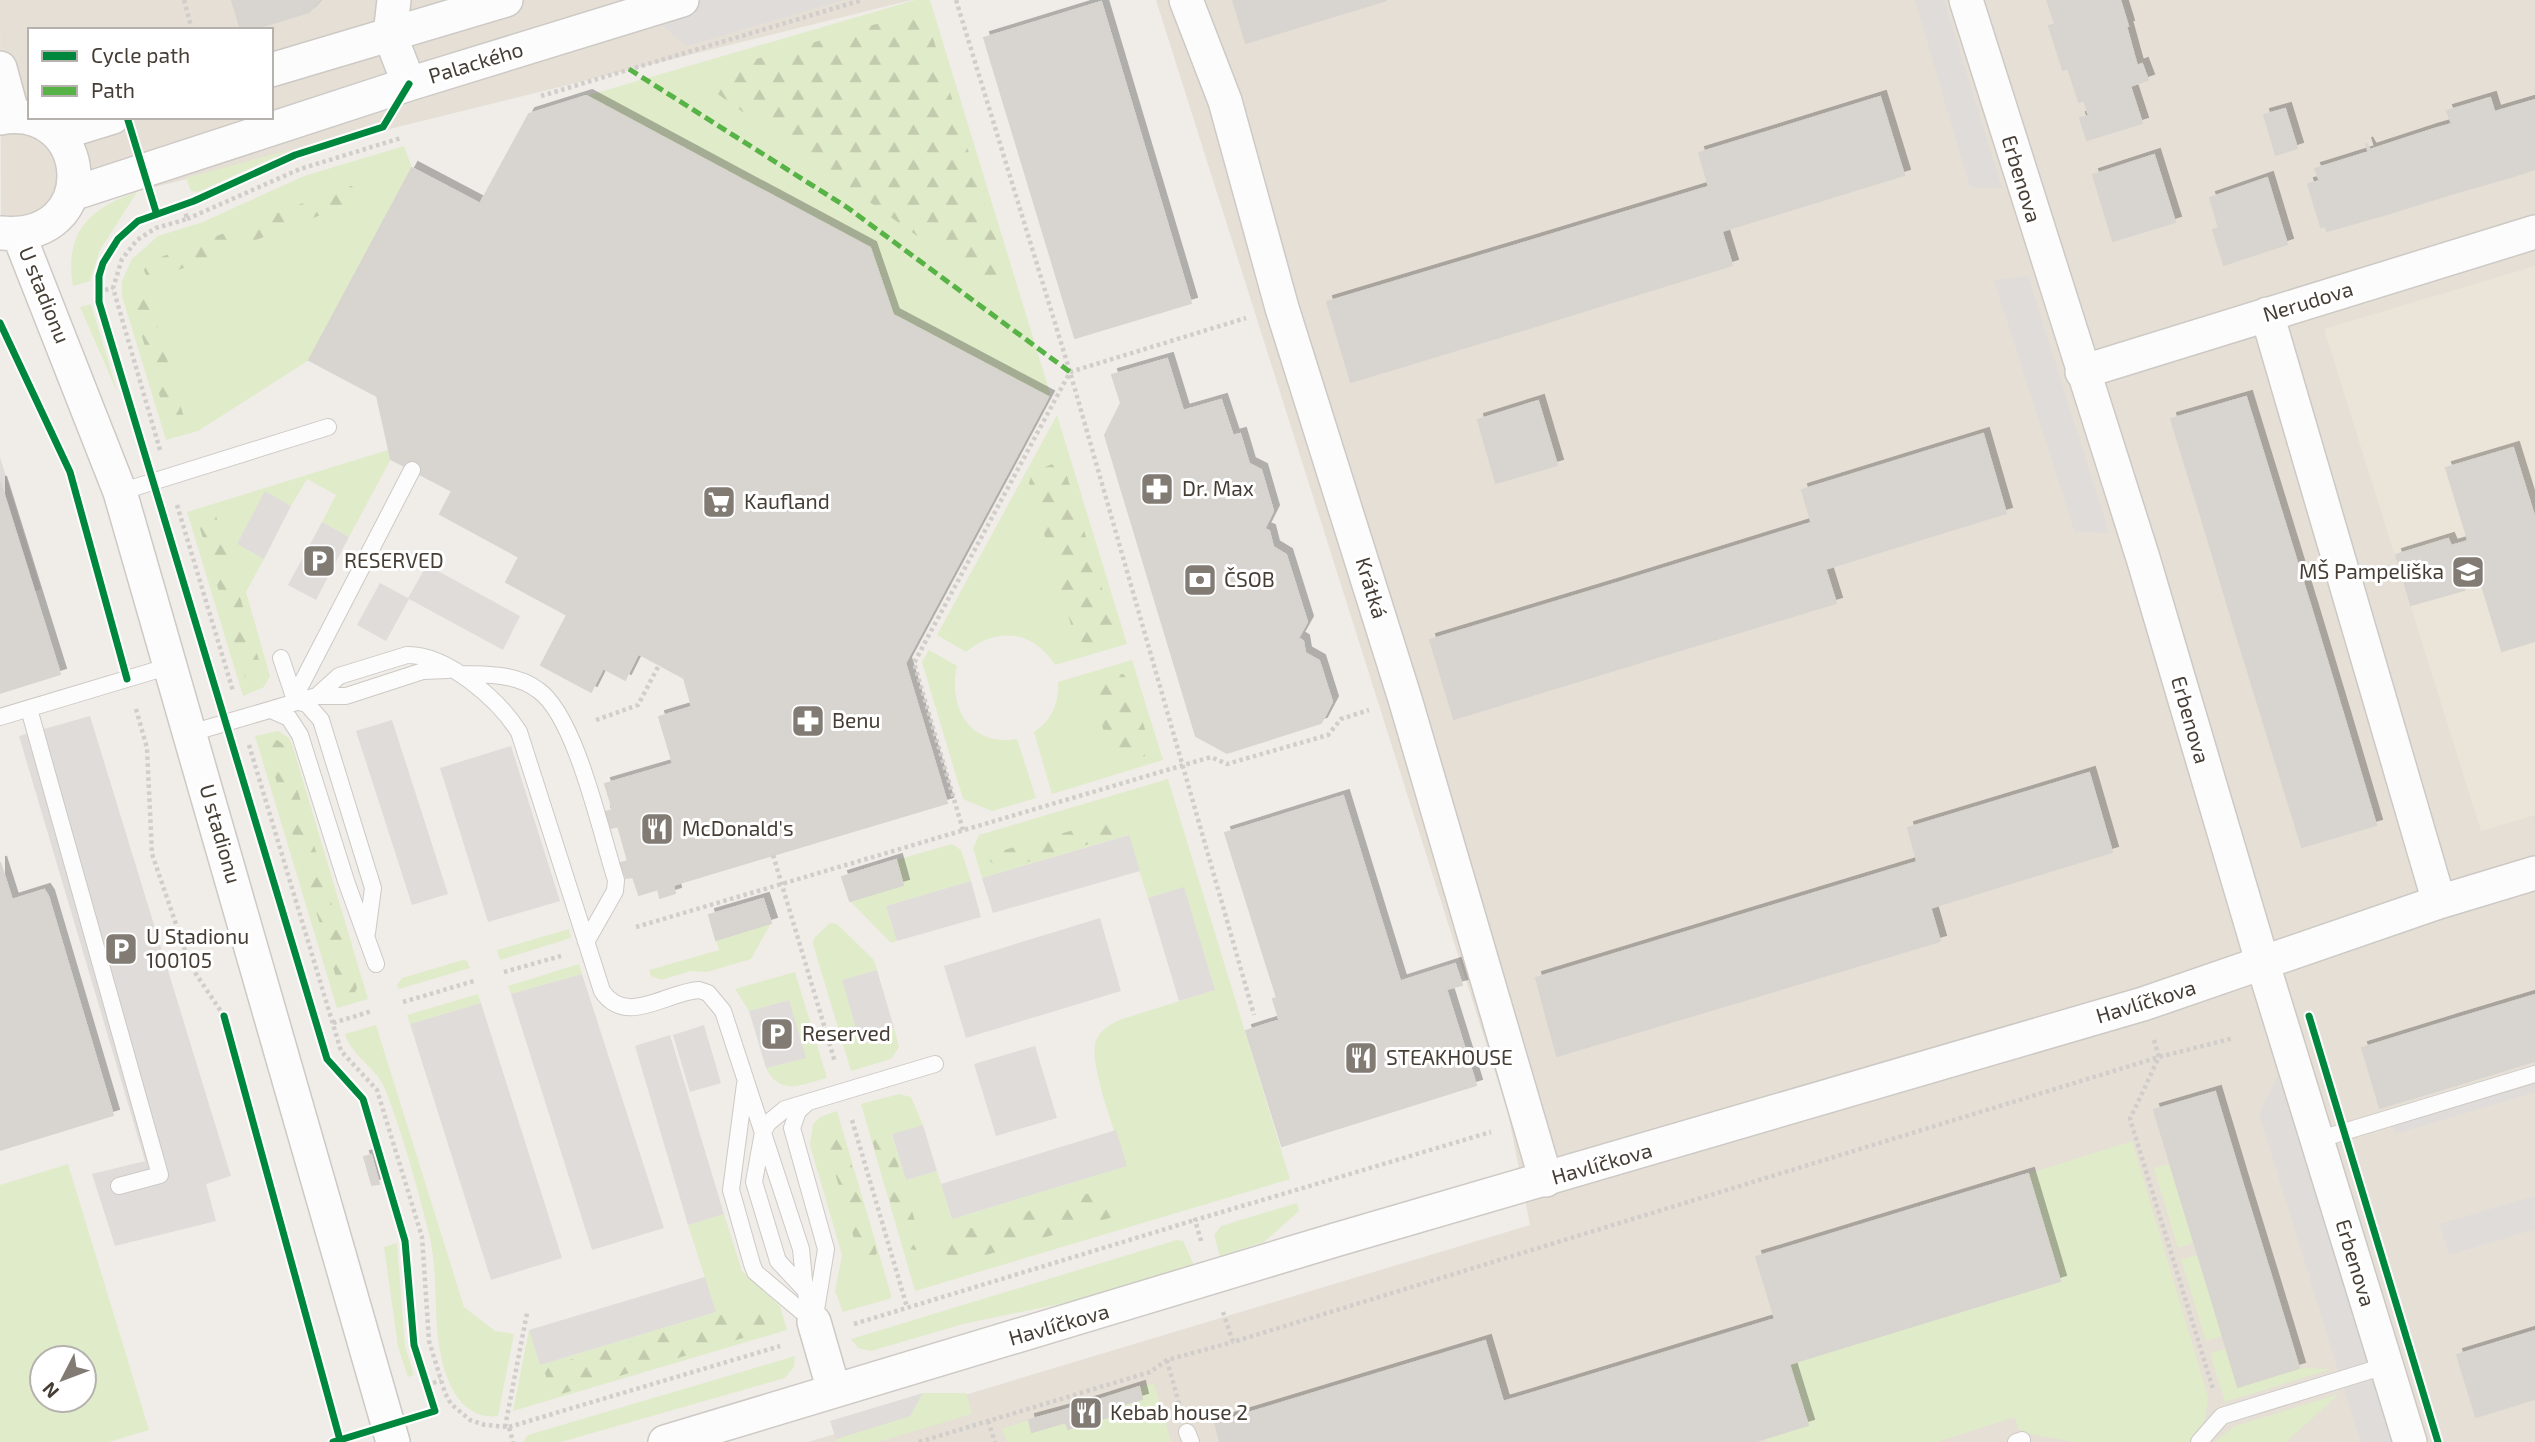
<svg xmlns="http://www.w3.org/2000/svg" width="2535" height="1442" font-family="'Exo 2',sans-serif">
  <defs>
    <pattern id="forest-firs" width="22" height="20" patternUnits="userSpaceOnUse" patternTransform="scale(1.75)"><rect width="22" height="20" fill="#e0ebc9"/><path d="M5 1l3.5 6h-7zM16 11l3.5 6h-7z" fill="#c2cbad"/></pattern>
    <filter id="shadow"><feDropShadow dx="6" dy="-6" stdDeviation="0" flood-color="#0004"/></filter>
  </defs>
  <rect width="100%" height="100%" fill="#f0ede9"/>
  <path fill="#e5dfd6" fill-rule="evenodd" d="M0 0H912L1 225ZM30 30H271V117H30Z
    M1156 0H2535V1442H808L1530 1225 1508 1113Z"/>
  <path fill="#ebe4d8" d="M2535 266V815L2481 831 2324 329Z"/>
  <path fill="#e0ebc9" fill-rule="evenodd" d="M915 0H930L1050 393 1048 397 893 315 870 248 586 96Z
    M404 146 412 168 309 360 198 431 166 440 122 296V281L132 259 158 236 203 222 304 176Z
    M293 149 198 192 191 191 186 178Z
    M137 192 100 250 90 281 73 286C64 233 89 208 137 192Z
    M91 304 118 394 80 307Z
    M1057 415 1127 644 1055 665C1033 630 997 627 966 652L937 635Z
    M388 450 391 459 349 537 322 522 336 495 307 479 291 506 265 492 237 544 264 559 246 592 270 676 264 687 243 696 187 512Z
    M929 650 957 666C948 708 970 747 1017 739L1036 798 992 811 963 799 922 662Z
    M1132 660 1163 760 1052 794 1034 732C1052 720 1059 703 1058 682Z
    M278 731 289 738 293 747 368 999 337 1008 255 736Z
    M1168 779 1290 1179 915 1291 861 1104 899 1094 911 1097 923 1125 892 1135 906 1180 937 1171 952 1219 1126 1166C1118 1139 1090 1069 1095 1044 1098 1031 1110 1024 1122 1019L1215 990 1184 888 1148 898 1128 835 982 878 973 848 979 835Z
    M952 844 961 850 971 881 886 906 897 941 891 943 850 901 903 885 896 860Z
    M771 923 751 959 707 972 691 971 661 980 651 976 649 970 719 950 716 940Z
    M830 923 837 924 874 960 877 970 843 980 859 1037 894 1028 899 1047 891 1059 851 1071 813 944 814 938Z
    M569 929 571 938 500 960 497 950Z
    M463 960 467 961 470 968 399 989 397 985 402 978Z
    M579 964 582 974 511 994 508 986Z
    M795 972 827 1078C803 1084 780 1097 766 1068L805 1058 789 1000 749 1011 735 989Z
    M478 994 481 1003 410 1024 407 1015Z
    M376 1025 464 1307 495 1331 514 1334 498 1416C480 1419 463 1408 454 1392 427 1343 442 1285 429 1234 418 1189 402 1132 385 1089 377 1068 352 1057 345 1034Z
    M837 1111 892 1298 843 1312 835 1291 842 1255 810 1145 813 1124 820 1117Z
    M2132 1141 2208 1397 2205 1420 2189 1442H2075L2024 1433 2019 1430 2015 1417 1937 1442H1767L1766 1438 1808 1425 1789 1364 2059 1281 2028 1174Z
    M68 1164 149 1430 109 1442H0V1185ZM42 1358H84V1400H42Z
    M2170 1164 2194 1243 2178 1248 2154 1168Z
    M1297 1203 1299 1211 1264 1242 1220 1256 1214 1235 1221 1226Z
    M724 1214 742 1271 780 1306 787 1330 513 1411 529 1330 540 1365 716 1312 688 1225Z
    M1177 1240 1183 1241 1194 1265 1079 1300 963 1324 871 1351 858 1348 851 1339Z
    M397 1243 405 1346 414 1375 408 1377 398 1347 384 1247Z
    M2198 1255 2223 1336 2206 1341 2181 1259Z
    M2227 1348 2239 1387 2299 1368 2331 1369 2225 1402 2210 1353Z
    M795 1356 794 1367 785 1378 561 1442H523L528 1435Z
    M1154 1383 1171 1442H1007L1002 1429 1029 1420 1032 1432 1066 1422 1068 1429 1110 1416 1108 1409 1142 1399 1139 1387Z
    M923 1393H966L972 1414 878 1442H837L836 1439 910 1416Z
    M2339 1394 2286 1442H2214L2235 1426Z"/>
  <path fill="url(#forest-firs)" d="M914 13H920L928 22 1005 268 1002 278 996 283 982 282 712 90V78L719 70Z
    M348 186H352L358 195 352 203 155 279 146 275 144 270 148 262Z
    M143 296 150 300 185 421 180 429H171L168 424 133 306 137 298Z
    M1052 464 1066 473 1114 627 1106 641 1089 646 1075 638 1029 483 1032 473Z
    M208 512 216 516 263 674 258 683 248 682 245 677 198 522 203 514Z
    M1117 674H1123L1130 682 1150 745 1145 756 1124 765 1114 761 1110 754 1093 692 1096 682Z
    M277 740 284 745 357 988 353 996 343 995 340 990 267 750 271 742Z
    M1115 818 1123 823V832L1117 836 1000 870 989 860 994 853Z
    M879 1117 885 1121 921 1241 916 1250 907 1249 903 1244 868 1127 873 1119Z
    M835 1128 842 1132 877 1253 872 1262 863 1261 859 1256 825 1138 829 1130Z
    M1107 1188 1115 1193 1120 1209 1113 1217 956 1264 948 1259 943 1242 947 1235Z
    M753 1305 761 1309 765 1325 759 1333 558 1395 550 1390 545 1373 549 1366Z"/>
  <path fill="#dfdcd9" d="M683 0H843L686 46 646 11Z
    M1915 0H1944L2002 188 1970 187Z
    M2028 276 2109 533 2075 532 1994 280Z
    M0 457 41 589 15 599 0 692Z
    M265 491 291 506 264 559 237 544Z
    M322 522 349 537 316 600 288 585Z
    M427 565 520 616 503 650 409 599 386 641 357 625 380 583 408 598Z
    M90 716 231 1176 206 1184 216 1221 115 1246 92 1174 145 1161 19 736Z
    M392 720 448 894 412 905 356 731Z
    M511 746 560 901 488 922 440 768Z
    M1129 835 1140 871 993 913 982 878Z
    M971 881 981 917 897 941 886 906Z
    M1184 887 1215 990 1179 1001 1148 898Z
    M1100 918 1121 991 966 1038 944 966Z
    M877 970 894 1028 859 1038 842 980Z
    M582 974 664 1228 592 1250 511 994Z
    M789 1000 806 1058 766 1068 749 1011Z
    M481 1003 562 1258 491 1280 410 1024Z
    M704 1025 721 1083 690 1092 673 1035Z
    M670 1035 724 1214 688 1225 635 1046Z
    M1035 1046 1057 1118 996 1136 974 1064Z
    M2278 1076 2392 1442H2361L2336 1363 2259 1113Z
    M2535 1077V1092L2395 1134 2390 1120Z
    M923 1125 937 1171 906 1180 892 1134Z
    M1116 1130 1127 1166 952 1219 941 1184Z
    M2535 1196V1229L2449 1255 2440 1224Z
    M705 1277 716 1312 540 1365 529 1330Z
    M923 1393 910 1416 836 1439 830 1421Z"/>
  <path fill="#d8d4d0" stroke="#d8d4cf" stroke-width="2" filter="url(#shadow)" d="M232 0H320L309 12 250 30H241Z
    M1233 0H1387L1246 43Z
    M2047 0H2120L2128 26 2056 48 2049 26 2055 24Z
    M1101 2 1191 303 1075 338 984 38Z
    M2126 26 2137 66 2142 64 2148 80 2130 86 2142 123 2087 140 2080 118 2089 116 2084 100 2079 102 2068 68 2063 70 2056 48Z
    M586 96 870 248 893 315 1048 397 905 663 947 803 673 885 675 893 660 898 658 889 639 895 633 877 626 878 621 863 628 861 618 826 611 828 605 812 613 810 605 784 673 764 659 717 692 707 684 678 506 582 519 557 440 514 452 491 391 459 377 396 309 360 412 168 480 204 529 114Z
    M1880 97 1904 175 1722 231 1699 153Z
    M2490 98 2514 176 2451 194 2431 130 2452 124 2447 111Z
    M2535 100V169L2514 176 2495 112Z
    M2285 109 2297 148 2276 155 2264 115Z
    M2431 130 2451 194 2387 214 2366 143 2370 150Z
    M2369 152 2387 214 2327 231 2326 226 2321 227 2308 184 2320 181 2315 169Z
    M2154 155 2175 222 2113 241 2093 175Z
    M2267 178 2287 244 2224 265 2213 230 2219 228 2210 198Z
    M1708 187 1732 265 1542 324 1517 245Z
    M1517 245 1542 324 1351 382 1327 302Z
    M1167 359 1183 411 1221 400 1233 436 1240 434 1249 464 1261 470 1273 511 1264 529 1269 531 1273 547 1286 555 1307 622 1298 638 1303 641 1305 653 1319 661 1332 702 1321 723 1227 753 1196 736 1105 435 1121 403 1112 375Z
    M2246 397 2279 504 2204 526 2171 419Z
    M1538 401 1557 465 1496 483 1478 420Z
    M1983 434 2006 513 1825 569 1802 490Z
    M2513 448 2535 519V641L2502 651 2446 468Z
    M0 482 60 674 0 693Z
    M2279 504 2312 611 2236 633 2204 526Z
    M1811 523 1836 603 1644 661 1621 582Z
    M2448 539 2451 546 2468 541 2480 578 2463 583 2464 590 2411 605 2396 555Z
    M1621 582 1644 661 1454 719 1430 640Z
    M2312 611 2344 717 2269 740 2236 633Z
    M567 615 638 654 625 680 603 668 591 692 541 665Z
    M2344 717 2376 825 2302 847 2269 740Z
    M2089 773 2112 852 1930 908 1908 828Z
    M1343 796 1400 981 1279 1019 1273 999 1277 998 1225 833Z
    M896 860 903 885 850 901 842 877Z
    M0 862 12 900 44 890 48 896 113 1115 0 1150Z
    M1917 862 1940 941 1748 999 1726 920Z
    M763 899 771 923 716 940 709 915Z
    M1726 920 1748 999 1557 1056 1536 978Z
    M1455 964 1462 985 1446 989 1476 1085 1282 1146 1246 1031Z
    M2535 995V1061L2466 1082 2449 1021Z
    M2449 1021 2466 1082 2380 1108 2362 1048Z
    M2215 1092 2243 1185 2182 1203 2154 1110Z
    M371 1155 379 1184 372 1185 364 1157Z
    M2028 1174 2060 1281 1789 1364 1756 1257Z
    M2243 1185 2271 1276 2210 1294 2182 1203Z
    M2271 1276 2299 1368 2238 1387 2210 1294Z
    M1775 1319 1808 1425 1753 1442H1515L1503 1402Z
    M2535 1331V1399L2476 1417 2457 1355Z
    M1485 1341 1515 1442H1220L1215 1423Z
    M1139 1387 1142 1399 1108 1409 1105 1398Z
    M1105 1398 1111 1416 1068 1429 1062 1411Z
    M1062 1411 1066 1422 1032 1432 1029 1420Z"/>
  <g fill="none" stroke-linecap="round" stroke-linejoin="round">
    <defs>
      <path id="service" d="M120 492 328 427
        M281 658 294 697
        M461 674C488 675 515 673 538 690 576 716 601 834 616 880L615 891 586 942
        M317 696 339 676 407 655C447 654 499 700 519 732L602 991C626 1027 666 992 699 990L708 993 723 1011 801 1249 805 1290 814 1322
        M299 702 307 704 321 720 373 888 367 933
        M291 704 412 470
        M29 709 160 1175 119 1186
        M271 710 289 718 300 735 346 881 376 964
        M0 717 170 666
        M191 733 317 696H346L423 671 448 670
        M745 1084 731 1190 752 1264 755 1272 813 1321
        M806 1104 798 1111 792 1128 826 1249 815 1316
        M2317 1140 2535 1074
        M805 1290 778 1261 754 1182 763 1132 768 1123 785 1109 935 1064
        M1187 1432 1191 1442
        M2016 1442 2022 1440
        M2199 1442 2222 1416 2388 1365"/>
      <path id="minor" d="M394 0 390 35 409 84
        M1186 0 1225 101 1282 308 1405 699 1546 1180
        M1966 0 2143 558 2262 961 2410 1442
        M0 68 13 116
        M271 70 506 0
        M0 118C92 101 105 243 0 233
        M58 134 113 117
        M72 194 409 84 682 0
        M19 235 120 492 393 1442
        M2267 314 2439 902
        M2082 372 2535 232
        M814 1322 834 1391
        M665 1442 1335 1240 2143 1004 2439 902 2535 873"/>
    </defs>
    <use href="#service" stroke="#cdc9c5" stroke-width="18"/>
    <use href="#minor" stroke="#cdc9c5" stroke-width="36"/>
    <path stroke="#d1cdca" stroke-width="4.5" stroke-dasharray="3.5 3.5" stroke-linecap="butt" d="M184 0 192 30
      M956 0 1070 372 1254 1015
      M541 96 862 0
      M187 219 300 169 401 138
      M105 290 113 288
      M0 323 51 433
      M160 450 113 288 122 259 137 240 156 228 187 219 185 211
      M76 496 119 650
      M177 505 233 691
      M136 709 147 748 152 854 190 965 224 1016 340 1440
      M596 720 638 705 659 665
      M249 745 341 1051 377 1090 422 1237 429 1341 445 1393 451 1404 470 1420 485 1425 509 1427 513 1442
      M963 830 914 663 1070 372 1246 318
      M773 855 835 1062
      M636 927 1211 757 1227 764 1328 735 1341 719 1369 710
      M504 972 561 956
      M403 1002 474 981
      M333 1023 372 1011
      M2154 1040 2159 1057 2130 1119 2213 1389
      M852 1120 907 1307
      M1201 1241 1195 1220 1491 1132
      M1223 1312 1233 1342 2159 1057 2234 1038
      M854 1324 1195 1220
      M1167 1360 1179 1404
      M433 1383 441 1380
      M988 1421 995 1442
      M505 1427 527 1313
      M509 1427 780 1346
      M919 1442 1150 1372 1167 1360 1233 1342"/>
    <use href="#service" stroke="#fdfcfc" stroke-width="16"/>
    <use href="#minor" stroke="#fdfcfc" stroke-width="33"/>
    <path stroke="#57b346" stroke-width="5" stroke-dasharray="10 5" stroke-linecap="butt" d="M629 69 848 208 1070 372"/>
    <defs>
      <path id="cycleway" d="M127 117 156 212
        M0 323 70 472 127 679
        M224 1016 340 1440
        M2309 1016 2438 1442
        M333 1442 435 1411 414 1345 405 1241 363 1099 327 1059 99 302V276L103 263 118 239 138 221 194 201 295 155 383 127 409 84"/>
    </defs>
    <use href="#cycleway" stroke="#fff" stroke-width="11"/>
    <use href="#cycleway" stroke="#00873e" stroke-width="7"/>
  </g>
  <defs>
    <symbol id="pharmacy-square" viewBox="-11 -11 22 22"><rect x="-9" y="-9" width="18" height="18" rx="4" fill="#827b74" stroke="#fff"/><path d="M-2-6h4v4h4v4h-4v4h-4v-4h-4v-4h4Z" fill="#fff"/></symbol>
    <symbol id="supermarket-square" viewBox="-11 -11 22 22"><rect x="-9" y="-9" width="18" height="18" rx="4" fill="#827b74" stroke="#fff"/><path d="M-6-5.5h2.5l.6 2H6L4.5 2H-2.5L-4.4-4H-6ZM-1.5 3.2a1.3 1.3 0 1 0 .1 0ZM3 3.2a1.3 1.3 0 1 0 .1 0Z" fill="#fff"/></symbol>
    <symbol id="parking-square" viewBox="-11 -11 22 22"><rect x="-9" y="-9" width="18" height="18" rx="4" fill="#827b74" stroke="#fff"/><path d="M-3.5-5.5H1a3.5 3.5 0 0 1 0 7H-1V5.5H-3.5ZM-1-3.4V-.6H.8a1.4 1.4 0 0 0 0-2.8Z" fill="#fff"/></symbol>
    <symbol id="school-square" viewBox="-11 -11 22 22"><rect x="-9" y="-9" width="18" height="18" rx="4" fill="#827b74" stroke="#fff"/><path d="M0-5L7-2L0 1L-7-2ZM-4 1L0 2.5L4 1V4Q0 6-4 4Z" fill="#fff"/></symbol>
    <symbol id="bank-square" viewBox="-11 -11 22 22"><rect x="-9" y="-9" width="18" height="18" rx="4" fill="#827b74" stroke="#fff"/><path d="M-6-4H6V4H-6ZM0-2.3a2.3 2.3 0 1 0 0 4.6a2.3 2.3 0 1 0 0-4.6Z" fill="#fff"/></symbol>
    <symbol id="restaurant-square" viewBox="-11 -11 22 22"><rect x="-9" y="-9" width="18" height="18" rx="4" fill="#827b74" stroke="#fff"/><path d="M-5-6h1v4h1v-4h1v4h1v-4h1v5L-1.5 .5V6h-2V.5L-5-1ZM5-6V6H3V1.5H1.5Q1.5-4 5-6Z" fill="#fff"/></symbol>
  </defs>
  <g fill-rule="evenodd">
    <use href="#pharmacy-square" x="1138" y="470" width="38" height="38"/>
    <use href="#supermarket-square" x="700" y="483" width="38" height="38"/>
    <use href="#parking-square" x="300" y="542" width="38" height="38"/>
    <use href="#school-square" x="2449" y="553" width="38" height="38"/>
    <use href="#bank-square" x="1181" y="561" width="38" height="38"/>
    <use href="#pharmacy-square" x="789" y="702" width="38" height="38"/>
    <use href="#restaurant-square" x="638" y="810" width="38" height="38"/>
    <use href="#parking-square" x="102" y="930" width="38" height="38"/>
    <use href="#parking-square" x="758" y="1015" width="38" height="38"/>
    <use href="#restaurant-square" x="1342" y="1039" width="38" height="38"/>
    <use href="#restaurant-square" x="1067" y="1394" width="38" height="38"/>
  </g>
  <g text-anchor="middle" stroke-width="6" stroke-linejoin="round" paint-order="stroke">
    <g font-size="21" fill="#463e35" stroke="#fff">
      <text transform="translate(476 63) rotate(-17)" y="7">Palackého</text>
      <text transform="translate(2021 179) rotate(73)" y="7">Erbenova</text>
      <text transform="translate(44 295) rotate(68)" y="7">U stadionu</text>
      <text transform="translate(2308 302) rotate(-17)" y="7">Nerudova</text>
      <text transform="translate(1371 588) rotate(73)" y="7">Krátká</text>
      <text transform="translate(2190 720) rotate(74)" y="7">Erbenova</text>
      <text transform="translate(220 834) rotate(74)" y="7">U stadionu</text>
      <text transform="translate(2146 1002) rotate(-17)" y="7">Havlíčkova</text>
      <text transform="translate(1602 1164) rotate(-16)" y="7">Havlíčkova</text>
      <text transform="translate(2355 1263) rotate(73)" y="7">Erbenova</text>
      <text transform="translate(1059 1325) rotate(-16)" y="7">Havlíčkova</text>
    </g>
    <g font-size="21" fill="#463e35" stroke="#fff" text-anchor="start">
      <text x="1182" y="496">Dr. Max</text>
      <text x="744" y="509">Kaufland</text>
      <text x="344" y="568">RESERVED</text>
      <text x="2444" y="579" text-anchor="end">MŠ Pampeliška</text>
      <text x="1224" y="587">ČSOB</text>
      <text x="832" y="728">Benu</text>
      <text x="682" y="836">McDonald's</text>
      <text x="146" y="944">U Stadionu<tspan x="146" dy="24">100105</tspan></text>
      <text x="802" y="1041">Reserved</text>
      <text x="1386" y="1065">STEAKHOUSE</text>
      <text x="1110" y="1420">Kebab house 2</text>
    </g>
  </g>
  <rect x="28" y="28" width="245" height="91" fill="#ffffff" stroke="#b5b2ae" stroke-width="2"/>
  <rect x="42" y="51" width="35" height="10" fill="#00873e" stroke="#b5b2ae" stroke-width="2"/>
  <text x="91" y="63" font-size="21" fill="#463e35">Cycle path</text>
  <rect x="42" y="86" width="35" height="10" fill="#57b346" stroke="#b5b2ae" stroke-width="2"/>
  <text x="91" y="98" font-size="21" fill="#463e35">Path</text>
  <g transform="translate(63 1379) rotate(228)"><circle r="33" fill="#ffffff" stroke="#b5b2ae" stroke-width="2"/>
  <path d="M0-5L12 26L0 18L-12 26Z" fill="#827b74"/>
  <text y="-10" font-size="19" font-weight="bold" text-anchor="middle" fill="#463e35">N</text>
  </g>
</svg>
